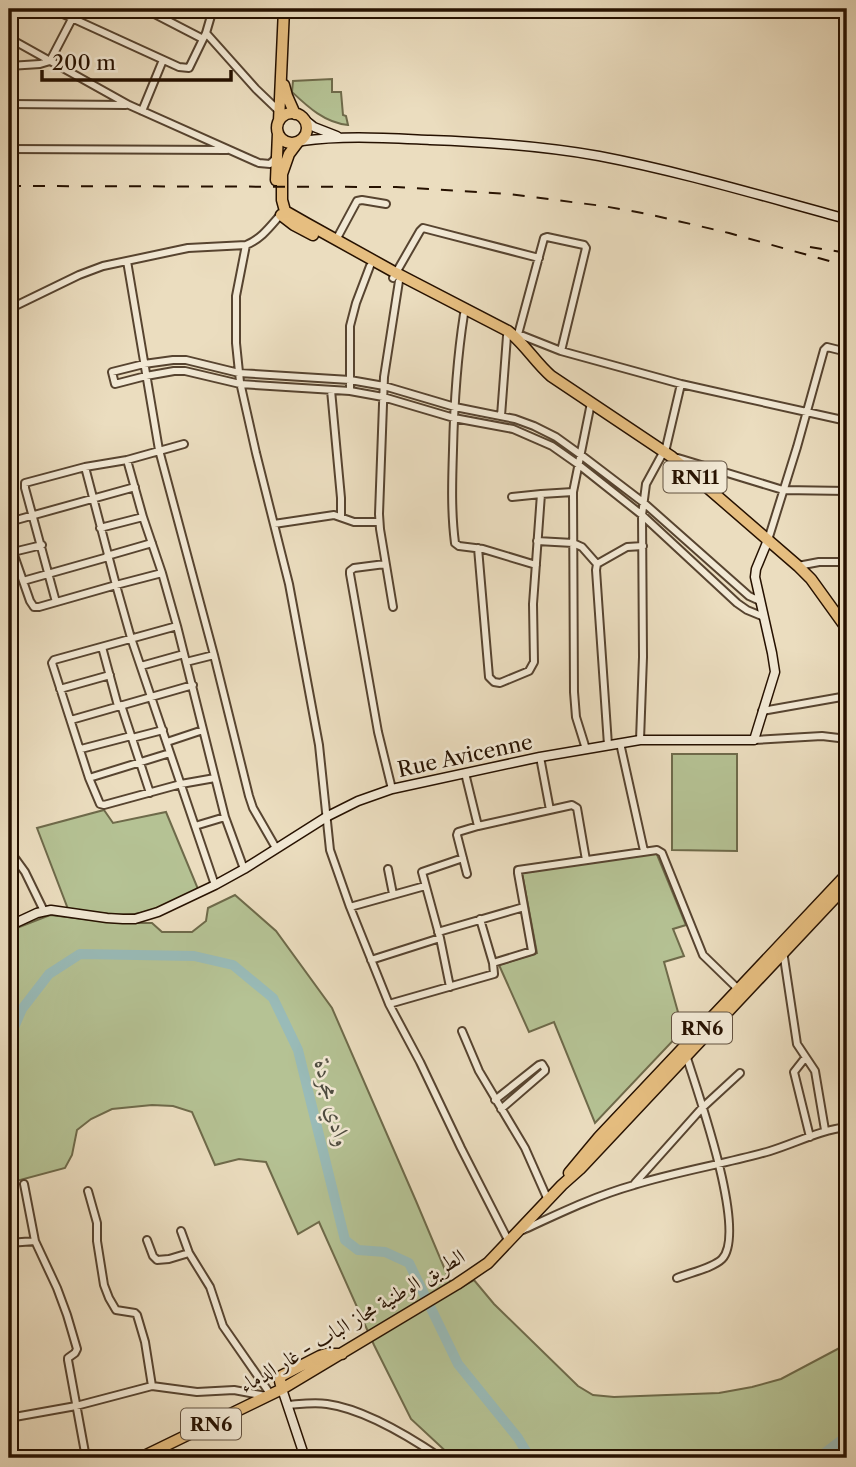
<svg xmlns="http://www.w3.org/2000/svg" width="856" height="1467" font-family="'Libre Caslon Text',Amiri,serif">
  <rect width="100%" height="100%" fill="#ebddbf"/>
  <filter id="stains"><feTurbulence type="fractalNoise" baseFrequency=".00286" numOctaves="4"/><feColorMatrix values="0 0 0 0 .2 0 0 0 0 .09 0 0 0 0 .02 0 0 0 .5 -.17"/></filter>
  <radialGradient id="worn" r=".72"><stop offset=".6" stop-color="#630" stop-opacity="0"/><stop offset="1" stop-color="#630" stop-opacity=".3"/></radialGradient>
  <path fill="#b5c294" stroke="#6e6a4a" stroke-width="2" d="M332 79V92H341L343 115 346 116 348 125C325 123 308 107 292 92L293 81Z
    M672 754H737V851L672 850Z
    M104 810 113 823 166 812 198 889C181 897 164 907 146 912 121 918 93 912 68 909L37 828Z
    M656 852 686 925 673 929 684 956 664 962 683 1030 595 1123 554 1022 529 1032 499 965 537 953 522 873Z
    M235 895 276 931 332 1008 416 1201 454 1291 474 1280 494 1304 578 1386 593 1395 614 1397 719 1393 752 1387 781 1379 847 1344V1458H453L411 1419 374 1345 319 1222 298 1234 266 1162 239 1159 215 1165 192 1112 173 1106 152 1105 112 1109 91 1119 77 1130 72 1155 65 1168 9 1183V931L50 915 118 923H152L162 932H192L206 921 208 908Z"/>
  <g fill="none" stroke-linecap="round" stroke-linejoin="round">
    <path stroke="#6b776e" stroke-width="2" d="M9 1013 22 1009"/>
    <path stroke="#99bbb8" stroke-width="10" d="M9 1039 22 1009 49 974 80 954 194 956 233 965 273 998 298 1050 345 1240 358 1250 385 1252 409 1263 458 1364 518 1438 530 1458
      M818 1458 847 1436"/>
    <defs>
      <path id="street" d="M52 9 179 67 189 68 206 33 213 9
        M145 9 203 39
        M206 33 256 89 279 111
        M9 38 129 105 259 163 270 164 277 157
        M9 66 40 64 50 61 73 17V9
        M9 104 126 105
        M142 111 163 60
        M9 149 227 150
        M336 240 357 201 362 200 386 204
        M246 245 236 296V343L240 382 256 453 289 584 319 745 330 850 350 907 389 1004 420 1062 461 1148 509 1242
        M127 261 159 450 214 655 249 796 253 808 276 848
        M393 278 420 231 423 228 539 258
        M9 309 79 275 103 266 188 248 246 245C263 238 271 225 283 212
        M464 314C457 359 454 404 453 450 452 481 451 512 455 543L459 546 483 549 536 565
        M518 334 561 351 681 384 847 421
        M517 338 544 238 547 237 584 245 586 248 561 351
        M331 390 341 498V517
        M350 391V326L356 303 370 266
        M501 416 507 336
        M665 452 681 384
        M678 458 783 490 847 491
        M127 460 143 517 162 573 177 626 225 817 244 869
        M512 497 541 494
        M9 522 135 487
        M274 524 334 515 354 522H379
        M100 528 143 517
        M768 540 797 447 824 350 827 347 847 352
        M9 541 30 601 34 607H39L116 585 85 467
        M537 541 573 543 582 547 597 564
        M478 548 489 677 494 682 500 683 529 671 534 662 533 604 541 494 573 492
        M13 552 42 545
        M107 556 152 543
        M385 564 354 568 350 571V574L378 732 392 789
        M798 566 819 562H847
        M162 573 116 585 131 638 215 885
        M23 581 108 557
        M760 601 749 596 644 503 581 455 556 437 534 426 515 419 455 407 384 386 350 380 239 373 186 360H173L144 364 112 372 115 384 146 376 174 371H185L240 384 350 391 383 397 454 418 513 429 552 446 579 465 642 515 737 603 747 610 764 617
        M56 602 25 488V483L85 467 127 460 184 444
        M393 607 380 529 379 514 384 377 399 281
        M177 626 54 660 52 663 89 778 100 804 104 805 181 784 215 778
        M102 647 118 706
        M186 662 214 655
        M141 666 184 654
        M60 689 110 675
        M121 705 150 793
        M762 711 847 696
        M71 720 193 685
        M132 738 163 730
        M640 740 643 657 642 515 646 484 664 451
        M754 740 822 736 847 739
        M167 742 203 730
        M620 743 644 851
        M608 745 596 570 597 564 627 547 643 546
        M81 749 131 736
        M586 749 576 717 574 692 573 492 591 403
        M540 757 550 810
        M465 773 478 826
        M89 778 170 753
        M195 826 225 817
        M9 850 25 872 44 911
        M388 869 393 894
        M467 874 457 835 458 832 478 826 572 805 577 808 586 860
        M350 907 425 886
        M438 932 524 907
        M783 951 797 1044 815 1071 825 1130
        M371 960 440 938
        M493 963 532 951 518 873V870L657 850 662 853 703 955 738 989
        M450 987 440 938 422 872 463 858
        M389 1004 494 974 493 963 480 919
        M462 1031 479 1071 525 1148 548 1200
        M805 1058 794 1072 810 1137
        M495 1100 539 1065 542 1064 545 1069V1071L501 1109
        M635 1183 702 1108 740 1073
        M24 1184 35 1241 57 1288 67 1315 77 1349 75 1353 68 1358V1360L86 1458
        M88 1191 97 1223V1241L104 1285 109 1298 116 1310 135 1313 137 1315 145 1342 152 1386
        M523 1230C560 1213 595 1196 634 1185 679 1171 725 1164 770 1151 796 1143 820 1130 847 1127
        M181 1231 189 1253 210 1287 223 1326 271 1395
        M147 1240 153 1256 157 1260 169 1259 189 1253
        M9 1243 35 1241
        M677 1278C689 1273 713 1268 722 1259 748 1232 697 1091 686 1055
        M288 1405C301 1404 314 1402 327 1404 364 1409 410 1437 441 1458
        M9 1418 76 1406 152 1386 197 1392 234 1390 266 1396
        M9 1434 15 1458"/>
      <path id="secondary" d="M304 119 314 127 337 136
        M302 141C344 135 387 138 430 140 486 142 543 146 599 156 683 172 765 197 847 219
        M9 926 37 913 51 910 107 918 123 919H135L158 912 215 885 244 869 328 816 358 801 392 789 540 757 640 740H754L775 672 772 653 755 577 756 569 768 540
        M282 1389 305 1458"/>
      <path id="primary" d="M284 85 287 96 295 114
        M277 128a15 15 0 1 1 30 0a15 15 0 1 1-30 0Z
        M279 121 284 9
        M298 142 289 154 282 174V200L285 211 306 223 396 273 508 331C524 343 535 362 551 376L672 457 798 566 811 579 847 629
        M276 180 278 133
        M281 215 294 225 313 235
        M569 1173 599 1137 847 874
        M282 1389 280 1381 281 1376 320 1356 326 1354H342
        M140 1458 282 1389 457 1284 488 1263 562 1185 580 1169 847 885"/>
    </defs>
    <use href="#street" stroke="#574430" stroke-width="10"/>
    <use href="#secondary" stroke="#261100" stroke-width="11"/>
    <use href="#primary" stroke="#261100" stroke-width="13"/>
    <use href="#street" stroke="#f2e9d5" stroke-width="6"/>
    <use href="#secondary" stroke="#f2e9d5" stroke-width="8"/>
    <use href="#primary" stroke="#e6be80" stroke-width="10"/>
    <path stroke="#261100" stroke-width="2" stroke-dasharray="12 12" stroke-linecap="butt" d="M9 186 396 187 508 194 603 206 648 214 729 233 847 266
      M810 247 847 253"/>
  </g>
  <g text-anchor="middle" stroke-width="5" stroke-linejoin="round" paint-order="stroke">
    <g fill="#f2e9d5" stroke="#635240" stroke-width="2">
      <rect x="663.5" y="461.5" width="63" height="31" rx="5"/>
      <rect x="672" y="1012.5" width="60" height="31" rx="5"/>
      <rect x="181" y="1408.5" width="60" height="31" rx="5"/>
    </g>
    <g font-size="19" font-weight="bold" fill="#261100">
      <text x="695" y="484">RN11</text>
      <text x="702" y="1035">RN6</text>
      <text x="211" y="1431">RN6</text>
    </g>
    <g font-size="21" fill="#261100" stroke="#f2e9d5">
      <text transform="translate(465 756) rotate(-12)" y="7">Rue Avicenne</text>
      <text transform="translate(352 1321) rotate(-31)" y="7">الطريق الوطنية مجاز الباب - غار الدماء</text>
    </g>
    <g font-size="23" font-style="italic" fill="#4e4c40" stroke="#f2e9d5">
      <text transform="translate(333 1103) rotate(76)" y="8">وادي مجردة</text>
    </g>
  </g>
  <rect width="856" height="1467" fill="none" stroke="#ebddbf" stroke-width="35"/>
  <rect x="10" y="10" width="835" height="1446" fill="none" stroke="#261100" stroke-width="3.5"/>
  <rect x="18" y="18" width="821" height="1432" fill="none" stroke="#261100" stroke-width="2"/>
  <path d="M42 70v10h189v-10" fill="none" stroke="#261100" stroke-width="3.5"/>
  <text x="52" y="70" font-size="21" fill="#261100" stroke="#f2e9d5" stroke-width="5" paint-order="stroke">200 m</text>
  <rect width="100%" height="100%" filter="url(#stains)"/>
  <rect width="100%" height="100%" fill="url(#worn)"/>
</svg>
